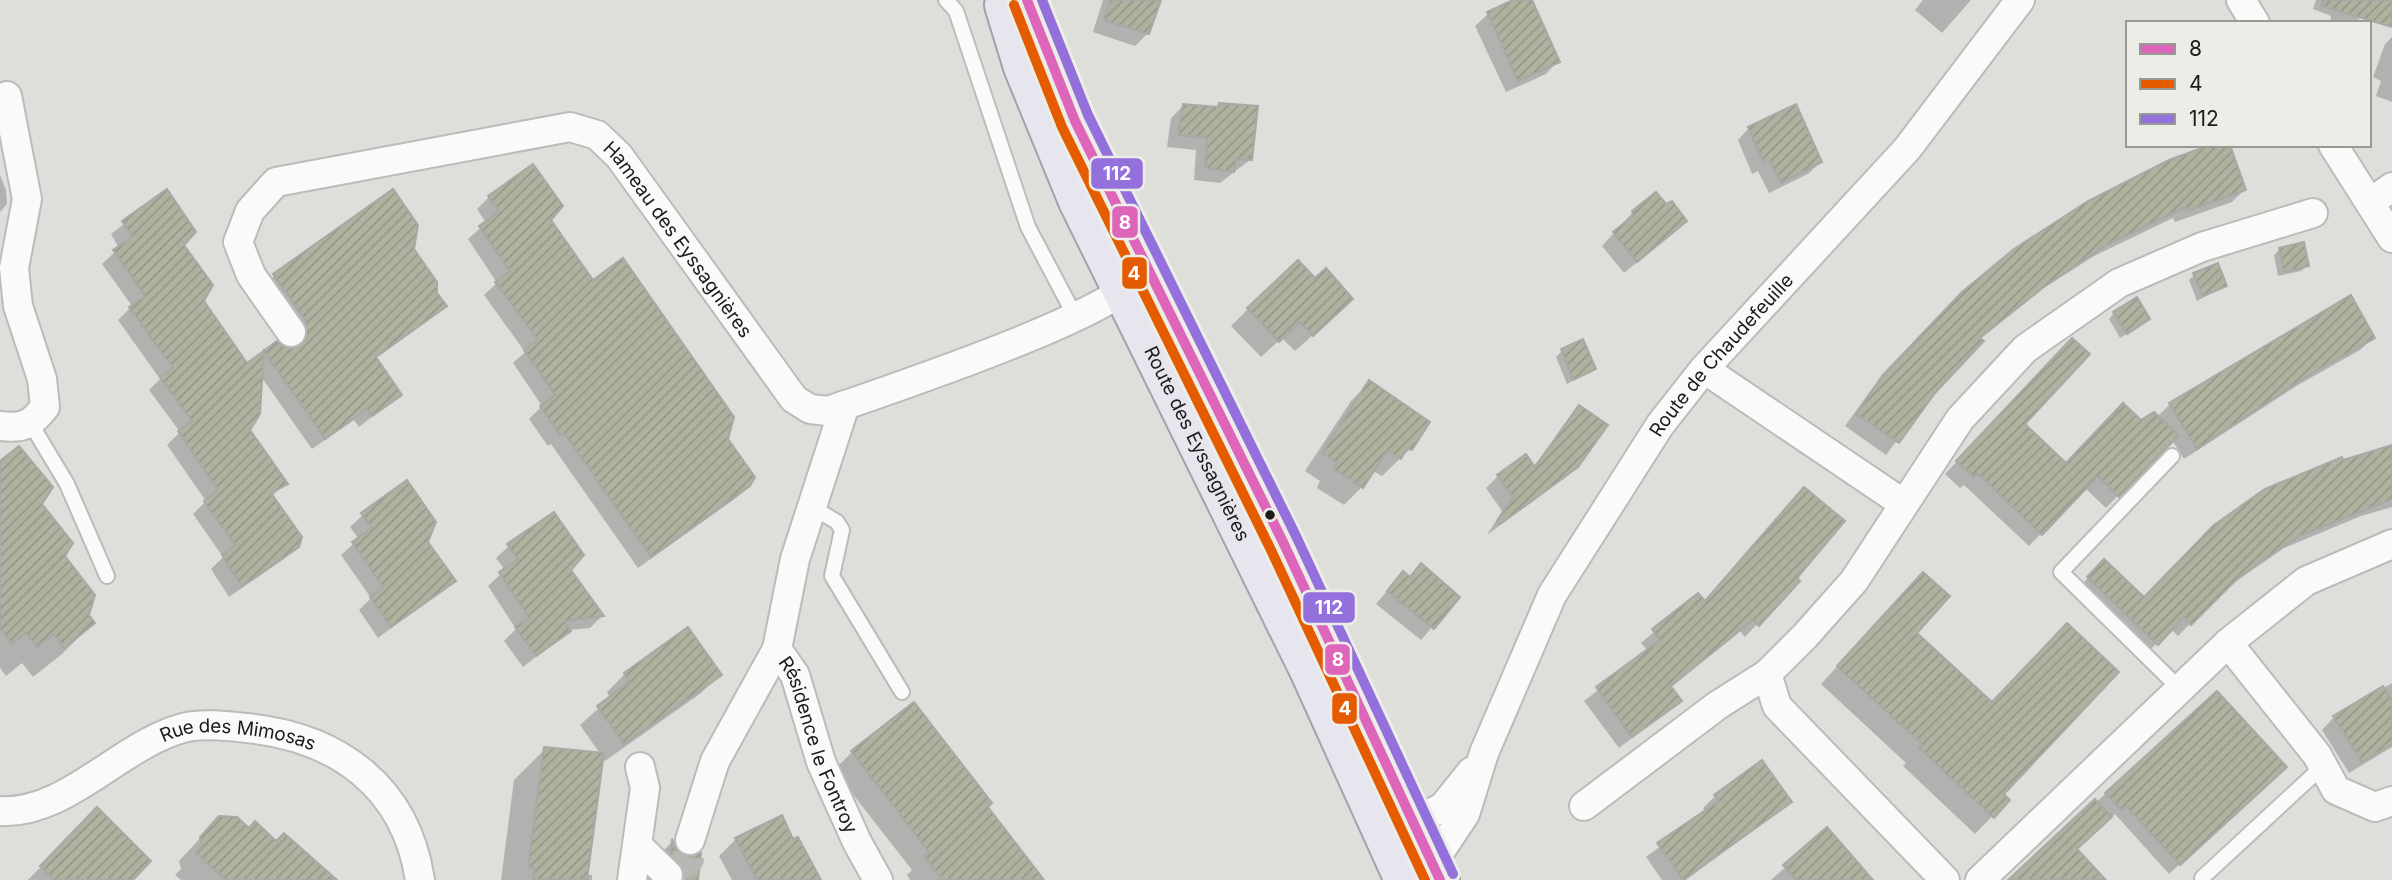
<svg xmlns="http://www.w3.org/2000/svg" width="2392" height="880" font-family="Inter,sans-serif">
  <defs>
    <pattern id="building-hatch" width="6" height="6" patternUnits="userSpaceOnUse" patternTransform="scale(1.75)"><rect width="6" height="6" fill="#aeb29f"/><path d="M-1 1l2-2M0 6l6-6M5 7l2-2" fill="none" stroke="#959888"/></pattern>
  </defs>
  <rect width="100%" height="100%" fill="#dedfdb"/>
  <path fill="#0003" d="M1103 0H1159L1148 33 1135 46 1093 32Z
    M1518 0H1530L1558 61 1546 74 1506 92 1475 26 1488 14Z
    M1923 0H1971L1942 33 1915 10Z
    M2316 0H2366L2361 17 2355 23H2330L2331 16 2313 9Z
    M2392 37V102L2376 96 2381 81 2373 77 2385 44Z
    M1219 105 1250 160 1220 183 1194 180 1196 150 1167 147 1171 118 1183 106 1215 109Z
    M1749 128 1820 162 1808 174 1769 193 1758 171 1752 174 1738 140Z
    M0 175 6 190 7 204 0 212Z
    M2244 190 2232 202 2175 222 2173 218 2094 256 2030 297 1979 339 1933 392 1886 455 1845 426 1871 390 1950 307 2089 202Z
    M166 192 202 301 247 365 277 343 284 349 295 350 294 334 262 288 274 276 393 192 412 249 444 306 375 359 400 395 359 427 354 420 312 449 260 375 248 430 285 484 272 496 297 546 284 559 229 597 211 569 223 557 193 514 206 501 167 445 180 432 149 390 160 379 118 320 132 306 102 264 119 248 111 234Z
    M489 197 549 220 593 282 726 439 749 485 736 498 638 568 551 444 548 446 529 419 542 406 513 363 525 352 484 295 497 283 468 239 486 223 477 209Z
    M1633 212 1673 233 1624 273 1602 246Z
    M2280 249 2307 266 2301 271 2278 276 2274 255Z
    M2194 275 2225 286 2197 301 2189 280Z
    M1315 280 1334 316 1295 351 1282 338 1261 357 1231 326 1248 309Z
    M2114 313 2148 319 2120 338 2109 319Z
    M2373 338 2360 350 2298 385 2184 459 2172 440 2106 508 2085 488 2029 546 1964 485 1960 488 1945 474 2060 353 2022 424 2066 465 2141 422 2157 417 2170 404Z
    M1562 351 1594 369 1567 384 1556 357Z
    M1369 383 1410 449 1382 476 1373 471 1362 487 1344 505 1317 488 1320 481 1305 471 1351 401Z
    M1579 407 1576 466 1563 479 1487 535 1502 511 1486 488 1498 476 1533 467Z
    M2392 447V507L2361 516 2284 548 2225 589 2178 636 2171 629 2145 655 2076 590 2104 562 2144 599 2342 462Z
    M0 463 40 504 93 623 62 654 33 677 22 663 6 676 0 668Z
    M363 515 426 542 453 581 378 638 359 610 371 598 341 555 359 539 350 527Z
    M509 546 569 570 602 616 590 628 569 630 523 667 504 641 516 629 488 586 505 570 496 558Z
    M1421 565 1458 597 1421 640 1376 604 1391 586 1408 578Z
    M1798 581 1745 637 1740 631 1670 687 1680 701 1619 748 1584 701 1648 651 1641 643 1698 595 1704 603Z
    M1906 591 1914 633 2002 794 2008 800 1975 834 1903 766 1906 763 1821 684Z
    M625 674 719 675 701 693 605 761 601 756 586 874 592 875V880H501L514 780 545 749 601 755 580 725 610 698 607 692Z
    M2392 683V747L2349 773 2322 730 2334 717Z
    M2217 693 2275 777 2169 874 2115 814 2075 849 2103 880H2010Z
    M852 752 986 807 1042 880H910L907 875 912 870 834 770Z
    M1715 796 1790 802 1686 880H1662L1646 857 1706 812 1703 808Z
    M219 818 249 830 334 880H181L175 875 181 869 179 861Z
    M1827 830 1857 880H1771Z
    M74 833 130 880H28Z
    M736 839 792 841 819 880H732L719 856Z
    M672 842 696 880H644L645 869Z"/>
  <path fill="url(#building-hatch)" stroke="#a8a9a6" stroke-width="2" d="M1110 0H1161L1149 34 1104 20Z
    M1513 0H1532L1560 62 1518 81 1487 12Z
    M2323 0H2392V27L2322 6Z
    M1219 103 1258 106 1252 160 1236 159 1234 172 1205 168 1207 138 1178 135 1183 104 1218 107Z
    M1796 104 1822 162 1781 183 1770 161 1764 164 1748 127Z
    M2210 145H2230L2246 190 2187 211 2186 207 2108 244 2045 286 1980 338 1984 341 1935 393 1899 443 1856 414 1883 375 1962 292 2014 249 2088 201 2169 160Z
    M533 164 563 206 551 220 593 280 623 258 734 417 728 439 755 477 750 486 651 557 564 433 560 435 540 406 555 395 524 350 538 340 495 282 510 272 479 226 499 212 488 196Z
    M167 189 196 232 184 245 213 285 204 301 247 363 277 341 285 347 293 348 306 338V321L273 274 393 189 418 225 414 249 437 282V293L447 306 376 357 402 395 372 416 367 409 325 439 264 351 260 414 250 430 288 484 271 493 302 537 299 547 242 586 222 555 235 545 204 501 218 490 178 431 192 421 160 377 173 368 129 307 145 296 113 250 132 237 122 221Z
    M1656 192 1666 204 1672 201 1687 221 1637 262 1613 232 1634 215 1632 211Z
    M2304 242 2309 266 2284 272 2279 248Z
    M1298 260 1315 278 1326 268 1353 299 1313 336 1300 322 1279 342 1247 308Z
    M2218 263 2227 286 2203 296 2193 273Z
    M2351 295 2375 338 2312 373 2197 449 2169 403Z
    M2137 297 2150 319 2127 334 2113 312Z
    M2072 338 2090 354 2025 424 2066 463 2123 403 2141 420 2154 412 2179 435 2119 497 2098 476 2042 535 1977 473 1974 477 1956 461Z
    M1583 339 1596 369 1573 380 1561 349Z
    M1369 380 1430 422 1412 450 1407 448 1401 459 1387 451 1363 488 1334 469 1337 463 1322 453Z
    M1579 405 1608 425 1578 467 1500 524 1497 521 1513 497 1497 475 1526 454 1535 467Z
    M2392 445V499L2299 536 2239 577 2191 625 2184 617 2158 645 2087 577 2104 559 2144 597 2214 525 2265 489 2342 457 2343 460Z
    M19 446 53 487 42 504 73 543 65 556 95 595 89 615 95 623 64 648 54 634 37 647 26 633 12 644 0 628V461Z
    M407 480 436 522 428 542 456 581 391 627 370 597 383 587 352 542 372 528 361 513Z
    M1804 487 1845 521 1797 578 1800 581 1759 626 1753 620 1671 686 1682 701 1632 737 1596 687 1660 640 1652 629 1698 593 1705 601Z
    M554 512 584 555 571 570 604 616 564 621 571 631 536 656 515 627 529 618 499 572 518 559 507 544Z
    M1421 563 1460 597 1434 629 1387 591 1403 571 1410 577Z
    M1923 572 1950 596 1917 633 1992 702 2067 623 2119 672 2004 794 2010 800 1994 818 1919 748 1922 744 1837 666Z
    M688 627 722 675 624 744 597 706 629 682 624 673Z
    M2383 686 2392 701V744L2362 762 2333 716Z
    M2217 691 2287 767 2180 865 2126 806 2121 810 2105 793Z
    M914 702 992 803 988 807 1044 880H942L924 856 929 852 851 751Z
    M544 747 604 753 587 880H533L534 868 528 867Z
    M1762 760 1792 802 1683 880 1657 843 1719 801 1714 795Z
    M2095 799 2112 817 2077 849 2106 880H2008Z
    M97 807 151 861 133 880H54L40 866Z
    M782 815 793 839 798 837 821 880H757L735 838Z
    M219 816 237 817 249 828 255 821 276 841 284 833 337 880H226L196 853 202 846 200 837Z
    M1827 827 1873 880H1796L1783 865Z
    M672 839 677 851 684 856 701 853 698 880H684V870L671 854Z"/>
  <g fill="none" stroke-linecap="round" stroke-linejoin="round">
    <path stroke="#b7b8b4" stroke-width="28" stroke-dasharray="28 14" stroke-linecap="butt" d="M668 875 690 859V840"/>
    <defs>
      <path id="service" d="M946 0 956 11 1028 227 1075 316
        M31 424 67 484 107 576
        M2172 456 2061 572 2180 689
        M812 507 837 522 842 530 832 576 902 692
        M2202 878 2323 766"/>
      <g id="minor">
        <path d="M2241 0 2255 23"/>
        <path d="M2333 145 2392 238"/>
        <path d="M2370 203 2392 187"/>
        <path id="s1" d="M291 332 251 275 238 242 250 211 276 182 570 127 597 135 619 156 794 399 810 409 828 411C877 394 1117 314 1135 278"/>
        <path d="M1704 369 1904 504"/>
        <path id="s2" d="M845 405 795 559 777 649 795 675 821 762 857 842 878 880"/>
        <path d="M0 426C23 429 31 425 45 407L42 379 18 306 14 268 27 199 7 96"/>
        <path d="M2228 643 2317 755 2336 790 2375 807 2392 801"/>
        <path d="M1767 674 1777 706 1945 880"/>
        <path d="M1584 806 1718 705 1767 674 1805 636 1854 581 1960 419 2025 349 2119 283 2202 247 2313 213"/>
        <path id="s3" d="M0 811C66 815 120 745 183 728 202 723 227 726 247 728 338 737 406 787 420 880"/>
        <path d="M1407 839 1414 822 1443 807 1471 772"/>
        <path d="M690 840 715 761 777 649"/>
        <path d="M638 846 668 875"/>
        <path id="s4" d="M1414 858 1431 859 1441 850 1465 814 1484 753 1552 595 1660 425 1704 369 1907 149 2020 0"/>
        <path d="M632 880 645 788 640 767"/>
        <path d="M1980 880 2228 643 2306 581 2392 544"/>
      </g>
      <g id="primary">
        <path d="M1027 0 1075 121 1283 542 1440 880"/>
        <path id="s5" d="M1004 5 1023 67 1078 201 1309 670 1404 880"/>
      </g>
    </defs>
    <use href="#service" stroke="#bbbcb9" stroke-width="18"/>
    <use href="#minor" stroke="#bbbcb9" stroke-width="32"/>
    <use href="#primary" stroke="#a4a1ae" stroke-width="42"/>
    <use href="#service" stroke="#fafafa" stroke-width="14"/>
    <use href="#minor" stroke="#fafafa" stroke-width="28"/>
    <use href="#primary" stroke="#e7e6ee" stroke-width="38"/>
    <defs>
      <path id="bus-1" d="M1027 0 1075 121 1283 542 1440 880"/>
      <path id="bus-2" d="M1014 5 1062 127 1270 548 1425 880"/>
      <path id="bus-3" d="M1042 0 1088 115 1296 536 1453 874"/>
    </defs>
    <use href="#bus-1" stroke="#ecede7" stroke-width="16"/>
    <use href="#bus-2" stroke="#ecede7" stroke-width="16"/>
    <use href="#bus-3" stroke="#ecede7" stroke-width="16"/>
    <use href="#bus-1" stroke="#dd66ba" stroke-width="10"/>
    <use href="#bus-2" stroke="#e45b00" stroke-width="10"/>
    <use href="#bus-3" stroke="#9370db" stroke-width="10"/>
  </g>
  <circle fill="#1b1c1a" stroke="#ecede7" stroke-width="2.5" cx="1270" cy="515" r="6"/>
  <g text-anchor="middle" stroke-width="7" stroke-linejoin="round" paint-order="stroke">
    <g font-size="19" fill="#1b1c1a" stroke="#ecede7">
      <text dy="7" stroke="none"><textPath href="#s1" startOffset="637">Hameau des Eyssagnières</textPath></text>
      <text dy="7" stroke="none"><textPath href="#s4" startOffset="604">Route de Chaudefeuille</textPath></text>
      <text dy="7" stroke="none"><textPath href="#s5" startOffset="480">Route des Eyssagnières</textPath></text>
      <text dy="7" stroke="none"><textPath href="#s3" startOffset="259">Rue des Mimosas</textPath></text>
      <text dy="7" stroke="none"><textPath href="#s2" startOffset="359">Résidence le Fontroy</textPath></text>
    </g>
  </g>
  <g stroke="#ecede7" stroke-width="2.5">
    <rect x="1090" y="157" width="54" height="33" rx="7" fill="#9370db"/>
    <rect x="1111" y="205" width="28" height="34" rx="7" fill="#dd66ba"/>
    <rect x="1121" y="256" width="27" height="34" rx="7" fill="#e45b00"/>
    <rect x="1302" y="591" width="54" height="33" rx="7" fill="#9370db"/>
    <rect x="1324" y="643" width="27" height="33" rx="7" fill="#dd66ba"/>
    <rect x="1331" y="692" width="27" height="33" rx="7" fill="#e45b00"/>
  </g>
  <g font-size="19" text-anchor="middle" font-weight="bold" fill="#fff">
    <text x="1117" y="180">112</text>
    <text x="1125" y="229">8</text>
    <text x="1134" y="280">4</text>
    <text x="1329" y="614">112</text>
    <text x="1338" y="666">8</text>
    <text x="1345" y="715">4</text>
  </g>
  <rect x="2126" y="21" width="245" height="126" fill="#ecede7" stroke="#989995" stroke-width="2"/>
  <rect x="2140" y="44" width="35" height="10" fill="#dd66ba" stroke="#989995" stroke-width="2"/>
  <text x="2189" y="56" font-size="21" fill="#1b1c1a">8</text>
  <rect x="2140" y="79" width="35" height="10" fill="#e45b00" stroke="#989995" stroke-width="2"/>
  <text x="2189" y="91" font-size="21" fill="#1b1c1a">4</text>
  <rect x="2140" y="114" width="35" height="10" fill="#9370db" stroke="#989995" stroke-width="2"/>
  <text x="2189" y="126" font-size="21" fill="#1b1c1a">112</text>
</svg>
